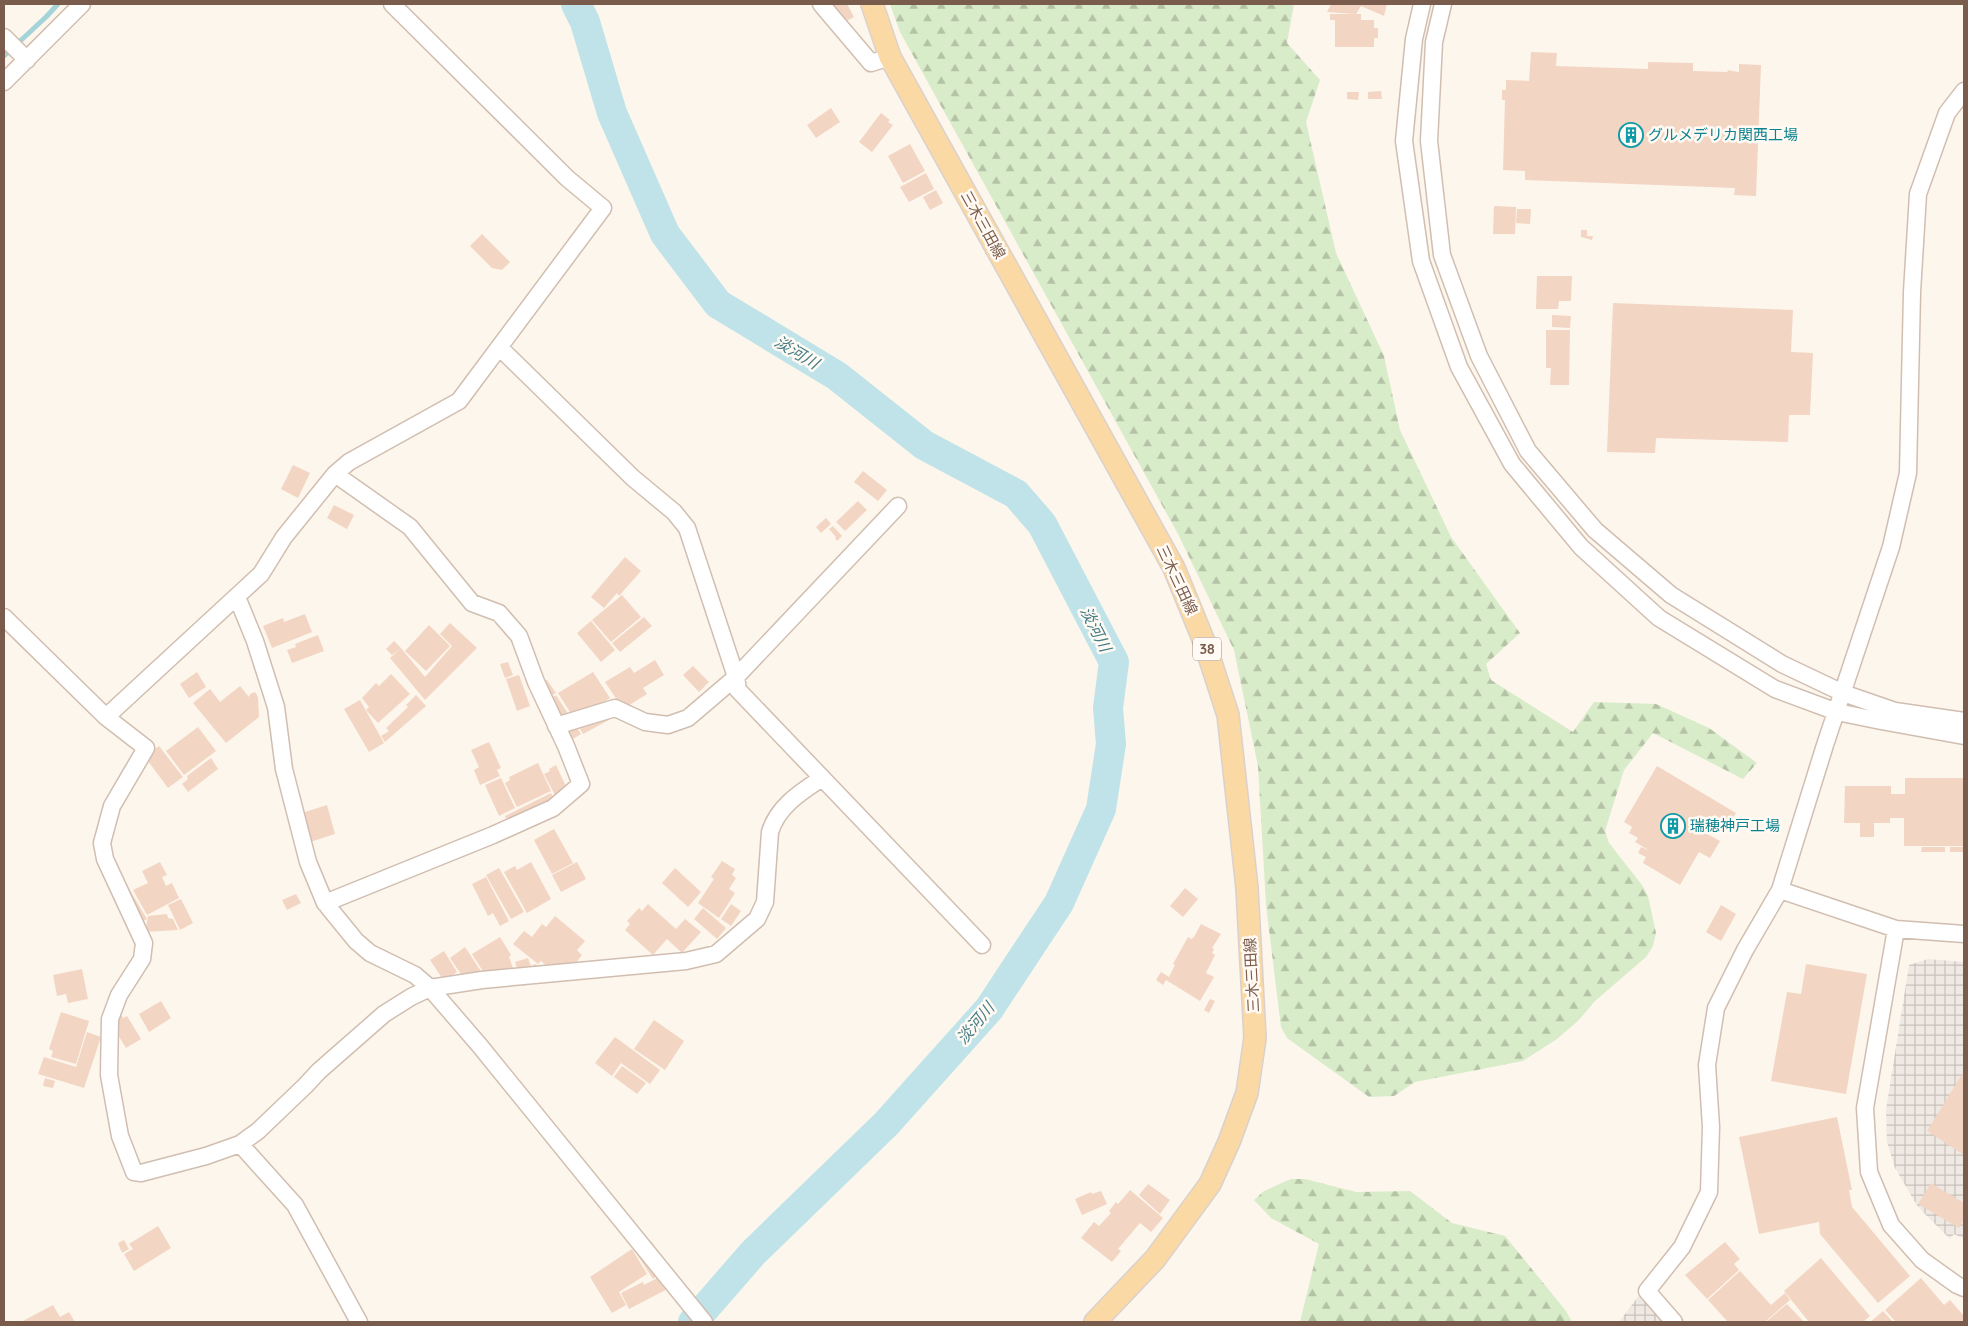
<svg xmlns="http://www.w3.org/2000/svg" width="1968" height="1326" font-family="Quicksand,'Noto Sans JP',sans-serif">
  <defs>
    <pattern id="industrial-grid" width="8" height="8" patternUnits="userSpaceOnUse" patternTransform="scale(1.25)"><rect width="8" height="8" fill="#efe9e4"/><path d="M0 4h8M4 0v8" fill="none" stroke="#c7c0bb"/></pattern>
    <pattern id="forest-firs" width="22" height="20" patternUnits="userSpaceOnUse" patternTransform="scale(1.25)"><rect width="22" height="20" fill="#d8ecc9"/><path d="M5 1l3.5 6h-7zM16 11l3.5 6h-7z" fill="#b4c2a5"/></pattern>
  </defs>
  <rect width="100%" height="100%" fill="#fdf6ec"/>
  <path fill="url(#industrial-grid)" d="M1928 959 1964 962V1239L1954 1234 1950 1239 1918 1207 1895 1168 1887 1142 1886 1110 1909 965Z
    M1640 1294 1665 1322H1619Z"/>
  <path fill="url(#forest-firs)" d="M890 4H1294L1287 43 1320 80 1306 122 1336 253 1384 356 1400 430 1451 537 1520 633 1486 664 1491 680 1573 732 1594 702 1656 704 1709 728 1757 763 1743 779 1653 733 1624 770 1605 831 1609 843 1642 885 1648 896 1656 933 1653 946 1646 957 1595 1001 1579 1020 1557 1039 1523 1061 1415 1082 1394 1096 1369 1097 1287 1038 1281 1027 1266 905 1258 766 1234 650 1178 534 900 32Z
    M1291 1179H1305L1356 1192 1410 1191 1452 1223 1505 1236 1566 1311 1572 1322H1300L1319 1244 1271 1218 1254 1200 1264 1191Z"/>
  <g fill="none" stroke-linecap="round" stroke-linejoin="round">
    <path stroke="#a5d3da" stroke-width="5" d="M4 56 46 17 58 4"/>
    <path stroke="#bfe3e8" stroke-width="30" d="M576 4 585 22 612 113 665 234 718 304 837 376 924 445 1016 494 1042 524 1114 662 1108 708 1111 744 1101 809 1059 903 989 1009 886 1124 753 1253 693 1322"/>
  </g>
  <path fill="#f3d5c3" d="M832 4H847L854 17 843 23Z
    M1331 4H1387L1384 16 1361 6 1356 14 1327 12Z
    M1330 14H1361V20H1374V28H1378V38H1374V47H1335V20H1330Z
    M1531 52 1557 53 1556 66 1648 69V62L1693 63V71L1728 72 1727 70 1739 72V64L1761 65 1756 196 1734 195 1735 188 1525 180V171L1503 170 1505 100H1502V90H1506V80L1529 81Z
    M1381 91 1382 99H1368V92Z
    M1347 92H1359L1358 100 1347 99Z
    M831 108 840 122 816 138 807 125Z
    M881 113 890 120 888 122 893 125 872 152 859 142Z
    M910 144 925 171 903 183 888 156Z
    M926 173 934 189 909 202 900 187Z
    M936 190 943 203 930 210 923 197Z
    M1494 206 1516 207 1515 234H1493Z
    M1517 209H1531L1530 224 1516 223Z
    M1581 230H1587V236H1593L1592 240 1581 237Z
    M482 234 510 262 502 270 492 268 470 246Z
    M1537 276H1572L1571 301H1559L1558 309H1536Z
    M1613 303 1793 310 1791 352 1813 353 1810 415H1789L1788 442 1656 438 1655 453 1607 452Z
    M1552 315 1571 316 1570 328 1552 327Z
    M1546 330H1570L1569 385H1550L1551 368H1546Z
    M293 465 310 473 298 498 281 489Z
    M863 471 887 490 878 501 854 482Z
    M858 501 867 510 845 531 836 522Z
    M334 505 354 515 347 529 327 518Z
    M826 518 831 524 821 533 816 527Z
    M833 526 842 536 837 541 835 538 836 537 829 529Z
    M625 557 641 571 619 596 617 593 604 608 591 597Z
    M622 595 641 617 611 642 592 620Z
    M305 614 312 632 272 648 263 626 283 618 284 622Z
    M644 617 652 626 620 652 612 643Z
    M591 621 615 650 601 662 577 633Z
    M450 623 477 648 425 700 390 658 401 648 425 677 452 646 440 634Z
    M429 625 450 646 426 671 405 651Z
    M318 635 324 651 292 663 287 650 296 647 295 644Z
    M394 641 401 648 392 655 386 649Z
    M655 660 664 675 643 688 647 694 623 709 605 682 630 667 634 673Z
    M508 662 513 675 505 678 500 664Z
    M693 666 709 682 699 692 683 675Z
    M197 672 206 687 189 698 180 684Z
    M593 672 610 698 575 720 558 693Z
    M391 674 410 694 378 723 366 710 369 707 362 698 376 683 379 686Z
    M519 675 530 706 517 711 506 679Z
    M547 680 556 693 542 701 534 688Z
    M240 686 249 697 250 694 255 692 258 697 259 717 226 743 193 703 210 689 220 702Z
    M416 695 426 706 385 742 381 736 389 731 386 728 408 707 406 705Z
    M556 695 581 734 565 744 539 706Z
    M360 700 384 743 369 752 344 709Z
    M602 707 609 720 583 734 576 722Z
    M198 727 216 751 184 775 166 751Z
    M489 742 501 768 497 770 500 776 480 785 474 770 479 767 471 750Z
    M159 746 183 777 168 788 145 757Z
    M211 758 218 769 188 792 182 784 188 779 187 776Z
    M538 763 551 791 517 807 505 783 510 780 509 777Z
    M556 765 570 795 558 801 544 774 550 771 549 769Z
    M1657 766 1736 813 1725 831 1715 825 1709 835 1720 841 1710 858 1699 852 1680 885 1643 863 1646 857 1638 853 1641 847 1650 851 1635 842 1638 838 1629 833 1632 827 1624 822Z
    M501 778 515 808 499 816 485 785Z
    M1905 778H1964V846H1904V818H1890V823H1874V837H1860V823H1844L1845 786H1891V794H1905Z
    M551 793 557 805 511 829 505 816Z
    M327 805 335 834 310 842 302 813Z
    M554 829 573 863 552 874 534 840Z
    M1922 847H1945V852H1921Z
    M1950 847H1964V852H1950Z
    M722 861 735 869 732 875 736 878 729 889 735 893 719 918 698 903 714 879 711 877Z
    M160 862 167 875 162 877 166 886 172 883 179 898 147 915 133 890 148 883 142 871Z
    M531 862 551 899 527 913 504 872 515 866 517 870Z
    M577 862 586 879 561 892 552 875Z
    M499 868 524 912 511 919 486 875Z
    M675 868 701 892 688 907 662 883Z
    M122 877 147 919 134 926 111 883Z
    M486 877 509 921 500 926 493 913 488 916 472 884Z
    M1185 888 1198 899 1183 917 1170 906Z
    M296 894 301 903 287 910 282 900Z
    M181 899 193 923 180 930 168 905Z
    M648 904 676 929 685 919 701 932 682 953 667 939 653 955 625 930 630 924 627 921 639 908 642 911Z
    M731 904 741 911 731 926 721 919Z
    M1721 905 1736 914 1721 941 1706 932Z
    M703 908 726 928 717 939 694 919Z
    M167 914 168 918 173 919 178 930 145 932 148 916Z
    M555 916 585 941 577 950 582 955 568 973H560L549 965 548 967 541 961 538 964 513 944 524 931 532 937 542 924 546 927Z
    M1201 924 1221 934 1212 948 1214 949 1212 953 1215 955 1206 973 1214 977 1200 1001 1166 980 1163 985 1156 980 1161 972 1169 977 1175 965 1173 964 1188 937 1191 939 1194 937Z
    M500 937 511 955 509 957 518 982 509 987 502 980 489 989 481 979 486 976 472 954Z
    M465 947 484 976 471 989 450 958Z
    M444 951 457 972 444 981 430 960Z
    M528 958 531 966 536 964 538 968 545 965 549 977 523 986 515 962Z
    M1806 964 1867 974 1846 1094 1771 1081 1787 992 1801 994Z
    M82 969 88 999 68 1003 66 994 57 996 53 975Z
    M1210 999 1215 1001 1209 1013 1204 1010Z
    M161 1001 171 1018 149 1032 139 1014Z
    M61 1012 89 1021 76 1064 51 1057 53 1051 49 1049Z
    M121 1014 123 1018 127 1016 141 1039 126 1048 112 1025 114 1018Z
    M654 1020 684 1041 665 1070 634 1049Z
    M87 1032 101 1037 84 1088 38 1074 44 1057 76 1067Z
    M615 1037 660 1070 650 1084 621 1063 612 1076 595 1063Z
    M622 1066 646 1083 637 1094 614 1077Z
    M1964 1071V1155L1927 1131Z
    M45 1078 55 1081 53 1088 43 1086Z
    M1837 1117 1852 1190H1849L1852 1207 1910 1276 1878 1303 1820 1234 1819 1222 1759 1234 1739 1137Z
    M1931 1183 1964 1203V1219L1959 1228 1918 1204Z
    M1148 1184 1170 1200 1160 1214 1139 1195Z
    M1130 1190 1163 1218 1151 1232 1140 1223 1118 1249 1121 1251 1112 1262 1081 1238 1094 1222 1099 1226 1111 1213 1109 1211 1116 1202 1118 1204Z
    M1101 1191 1107 1204 1082 1215 1075 1199 1091 1192 1092 1194Z
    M158 1226 171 1248 134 1271 124 1254 133 1249 129 1244Z
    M124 1240 129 1249 122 1253 118 1243Z
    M652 1242 669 1269 653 1279 636 1253Z
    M1725 1242 1740 1259 1734 1264 1739 1270 1707 1299 1685 1275Z
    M632 1249 647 1274 619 1292 626 1305 612 1313 590 1277Z
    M1821 1258 1870 1316 1863 1322H1809L1784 1291Z
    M671 1271 677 1284 629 1309 621 1293 643 1282 644 1285Z
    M1740 1271 1771 1305 1785 1293 1790 1300 1765 1322H1728L1708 1300Z
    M1921 1278 1944 1305 1950 1300 1964 1316V1322H1896L1885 1310Z
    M1787 1304 1804 1322H1766Z
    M53 1305 60 1317 69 1312 75 1322H21Z
    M1883 1311 1893 1322H1870L1875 1318Z"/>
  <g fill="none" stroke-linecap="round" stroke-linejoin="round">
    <defs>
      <path id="minor" d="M821 4 871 63 890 57
        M1422 4 1414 39 1404 141 1421 261 1459 367 1512 464 1581 547 1659 618 1775 689 1837 712 1881 721 1964 736
        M1443 4 1434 42 1429 141 1442 255 1479 356 1528 451 1595 530 1671 595 1782 664 1843 693 1895 711 1964 721
        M4 37 27 60
        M4 82 82 4
        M499 347 633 478 674 512 687 528 736 677 738 690 982 945
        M237 597 255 641 276 707 284 769 308 862 325 903 356 941 370 953 415 975 430 988 480 1046 704 1322
        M4 617 106 717 146 748 112 806 102 843 105 859 144 943 142 959 119 995 110 1019 109 1075 120 1136 134 1172 141 1173 206 1156 240 1144 258 1131 305 1086 319 1071 384 1014 411 997 430 988 482 980 686 961 716 954 757 919 765 902 770 832C778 806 801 792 822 778
        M106 717 261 574 284 537 335 474 349 462 459 401 603 208 567 178 392 4
        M556 726 615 708 645 722 668 725 688 718 736 677 898 506
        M1780 890 1896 929 1964 934
        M325 903 493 835 553 808 581 784 566 746 536 682 519 636 499 613 472 603 410 527 335 474
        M1896 929 1865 1108 1869 1172 1891 1225 1922 1260 1957 1285 1964 1288
        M240 1144 295 1205 359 1322
        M1674 1322 1647 1291 1682 1247 1709 1192 1711 1127 1707 1065 1716 1008 1745 950 1780 890 1825 745 1891 547 1908 473 1912 292 1918 194 1947 113 1964 91"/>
      <path id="major" d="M872 4 890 57 1174 568 1205 644 1228 715 1247 888 1255 1038 1247 1093 1229 1142 1210 1184 1155 1259 1095 1322"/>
    </defs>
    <use href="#minor" stroke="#d1beb0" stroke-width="19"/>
    <use href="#major" stroke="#dad1cd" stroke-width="24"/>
    <use href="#minor" stroke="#fff" stroke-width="16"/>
    <use href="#major" stroke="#fbd9a5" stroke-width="21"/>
  </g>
  <defs>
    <symbol id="building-ring" viewBox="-11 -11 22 22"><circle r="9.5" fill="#fffaf3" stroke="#0f9aa8" stroke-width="1.5"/><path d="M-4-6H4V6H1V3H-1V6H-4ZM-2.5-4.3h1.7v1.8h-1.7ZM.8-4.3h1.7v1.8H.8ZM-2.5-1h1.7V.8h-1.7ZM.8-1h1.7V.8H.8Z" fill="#0f9aa8"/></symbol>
  </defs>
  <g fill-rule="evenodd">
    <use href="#building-ring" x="1617" y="121" width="28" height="28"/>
    <use href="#building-ring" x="1659" y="812" width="28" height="28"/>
  </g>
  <g text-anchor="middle" stroke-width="5" stroke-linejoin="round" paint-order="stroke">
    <rect fill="#fffaf3" stroke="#a28b7f" stroke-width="1" x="1193" y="637.5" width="28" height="23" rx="4"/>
    <g font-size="14" font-weight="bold" fill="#7a5c4d">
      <text x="1207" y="654">38</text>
    </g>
    <g font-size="15" fill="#0d838f" stroke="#fffaf3" text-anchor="start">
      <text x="1648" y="140">グルメデリカ関西工場</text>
      <text x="1690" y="831">瑞穂神戸工場</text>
    </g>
    <g font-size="15" fill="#7a5c4d" stroke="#fffaf3">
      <text transform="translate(983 225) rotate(61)" y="5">三木三田線</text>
      <text transform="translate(1177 580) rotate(65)" y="5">三木三田線</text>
      <text transform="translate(1252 975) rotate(-93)" y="5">三木三田線</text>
    </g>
    <g font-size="16" font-style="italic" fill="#437c86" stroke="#fffaf3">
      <text transform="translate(797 352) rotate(31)" y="6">淡河川</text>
      <text transform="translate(1096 629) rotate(63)" y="6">淡河川</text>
      <text transform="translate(975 1023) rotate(-50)" y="6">淡河川</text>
    </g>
  </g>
  <rect width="1968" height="1326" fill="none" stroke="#7a5c4d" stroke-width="10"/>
</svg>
